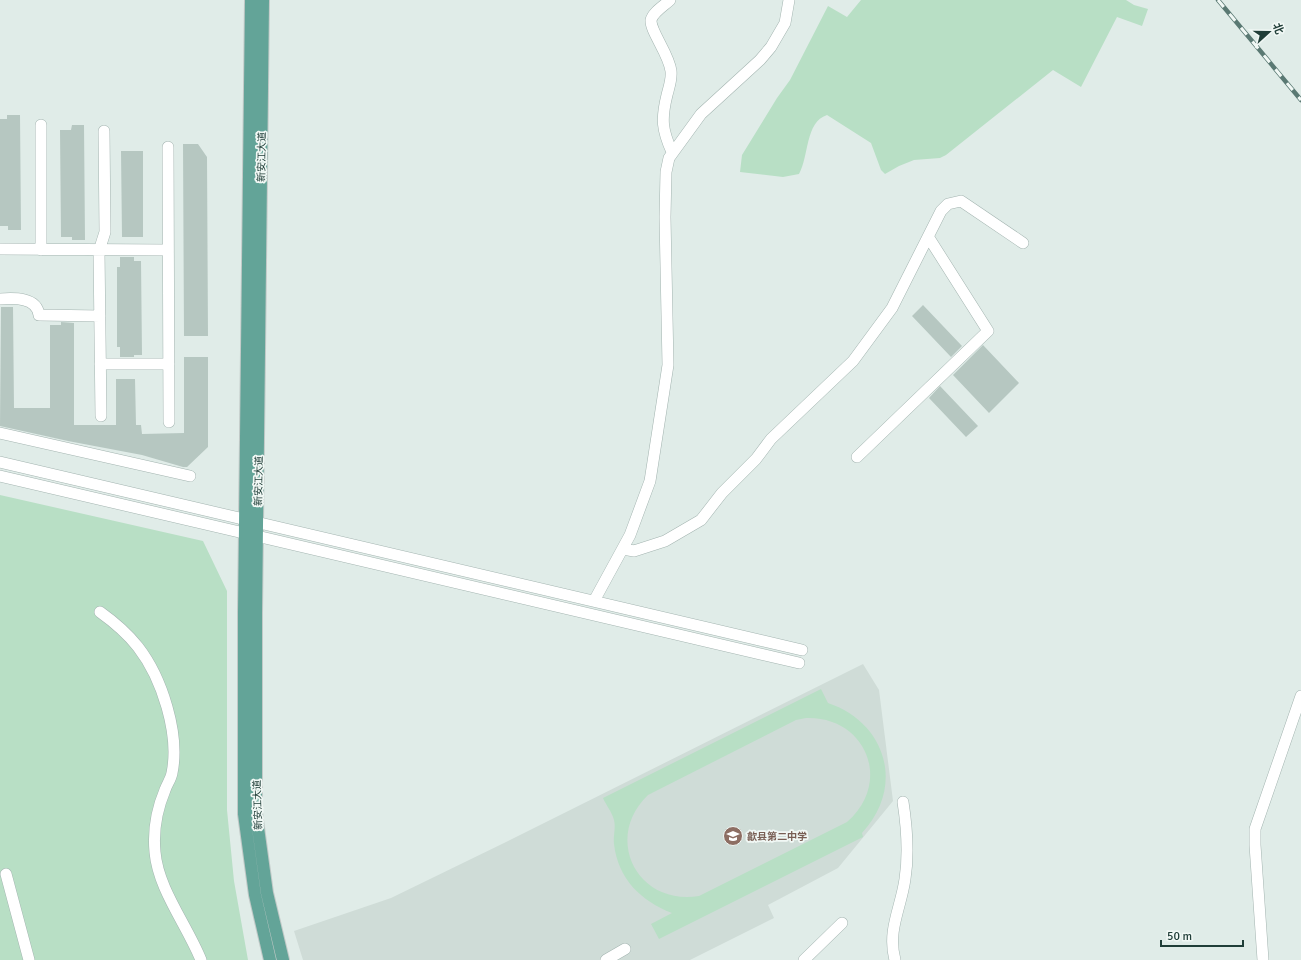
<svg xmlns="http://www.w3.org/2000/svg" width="1301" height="960" font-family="Signika,'Noto Sans SC',sans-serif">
  <rect width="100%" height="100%" fill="#e0ece8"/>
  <path fill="#cfdcd7" d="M863 664 879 690 893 801 838 868 768 905 774 918 690 960H303L294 931 391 898 504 843Z"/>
  <path fill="#b8dfc5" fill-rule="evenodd" d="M861 0H1126L1134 5 1148 9 1142 26 1117 17 1081 87 1053 70 946 155 940 158 914 160 899 166 885 174 881 170 871 143 827 115C805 122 809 157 799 174L783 177 740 172 742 155 777 98 790 80 828 6 847 17Z
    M0 495 203 541 227 591V810L234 881 248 960H0Z
    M821 689 828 703C887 723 905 787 862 833L863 837 659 939 651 924 672 913C641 901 618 879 614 844 613 837 616 827 614 820 612 812 606 805 603 798ZM806 718C866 716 893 782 847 822L699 896C637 906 603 838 648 795L796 720Z"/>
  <path fill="#b6c7c1" d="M7 115H20L21 230H8V226H0V119H7Z
    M72 125H84L85 240H72V237H61L60 130H71Z
    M183 144H198L207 157 208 336H184Z
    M121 151H143V237H122Z
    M120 257H134V261H141L142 355H134V357H120V347H117V267H120Z
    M923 305 962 346 951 357 912 316Z
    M1 307H13L14 408H50V325H61V322L74 323V425H116V379H135L136 425H141L142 434 184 433V357H208V447L187 467H183L142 455 68 441 0 426Z
    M983 345 1019 383 989 413 953 375Z
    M940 386 978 426 966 437 929 398Z"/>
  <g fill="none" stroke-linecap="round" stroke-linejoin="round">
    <defs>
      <path id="minor" d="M670 0C665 5 653 12 651 20 650 31 669 54 671 71 672 79 669 87 667 95 661 119 662 130 672 152
        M41 125V250
        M168 147 169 422
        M0 249 168 250
        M0 299C14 298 37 297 39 315L100 316
        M100 364H169
        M101 416 99 251 105 232 104 131
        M0 433 190 476
        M857 457 988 331 929 238
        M0 462 802 650
        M0 476 799 663
        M623 549 634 551 665 541 701 520 722 493 756 459 771 439 853 361 892 308 941 211 948 204 961 201 1023 243
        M594 601 630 535 650 481 668 365 665 217 666 172 669 158 701 114 760 60 771 47 785 23 789 0
        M100 612C114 622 127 633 138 647 162 678 180 734 172 773 171 779 167 784 165 790 157 809 153 831 155 852 158 889 187 925 201 960
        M6 874 29 960
        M606 960 625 949
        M804 960 842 923
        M895 960C887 930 901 908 905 879 909 853 907 828 903 802
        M1263 960 1255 845V829L1301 696"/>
      <path id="major" d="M251 0 244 613V814L255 895 270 960
        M263 0 256 613V813L267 893 283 960"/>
    </defs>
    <use href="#minor" stroke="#a3b4b0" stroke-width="12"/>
    <use href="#major" stroke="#c1c9c7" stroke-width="14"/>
    <use href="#minor" stroke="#fff" stroke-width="11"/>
    <use href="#major" stroke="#63a498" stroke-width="12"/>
    <defs>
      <path id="rail" d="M1218 0 1301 100"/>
    </defs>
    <use href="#rail" stroke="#5a7973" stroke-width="4.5"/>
    <use href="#rail" stroke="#f1f8f5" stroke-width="3" stroke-dasharray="9" stroke-linecap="butt"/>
  </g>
  <defs>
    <symbol id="school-disc" viewBox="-11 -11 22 22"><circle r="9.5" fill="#8d6e63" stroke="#f1f8f5"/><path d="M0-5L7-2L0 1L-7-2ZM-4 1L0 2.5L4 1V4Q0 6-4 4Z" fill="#fff"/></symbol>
  </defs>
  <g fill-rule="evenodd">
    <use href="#school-disc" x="722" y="825" width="22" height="22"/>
  </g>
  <g text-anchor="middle" stroke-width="3.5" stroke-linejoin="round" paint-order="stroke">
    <g font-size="10" fill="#203e38" stroke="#f1f8f5">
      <text transform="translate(261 157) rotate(-89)" y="4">新安江大道</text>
      <text transform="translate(258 481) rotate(-89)" y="4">新安江大道</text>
      <text transform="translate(257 805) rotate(-92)" y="4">新安江大道</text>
    </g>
    <g font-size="10" font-weight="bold" fill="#785e54" stroke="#f1f8f5" text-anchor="start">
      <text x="747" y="840">歙县第二中学</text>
    </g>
  </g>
  <g transform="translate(1269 32) rotate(69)" stroke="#f1f8f5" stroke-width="3" paint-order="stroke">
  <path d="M0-3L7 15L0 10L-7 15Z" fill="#203e38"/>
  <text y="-6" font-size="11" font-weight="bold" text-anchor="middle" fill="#203e38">北</text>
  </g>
  <path d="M1161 940v6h82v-6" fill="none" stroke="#203e38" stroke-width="2"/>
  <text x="1167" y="940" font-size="12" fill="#203e38" stroke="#f1f8f5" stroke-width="3" paint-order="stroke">50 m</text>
</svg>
